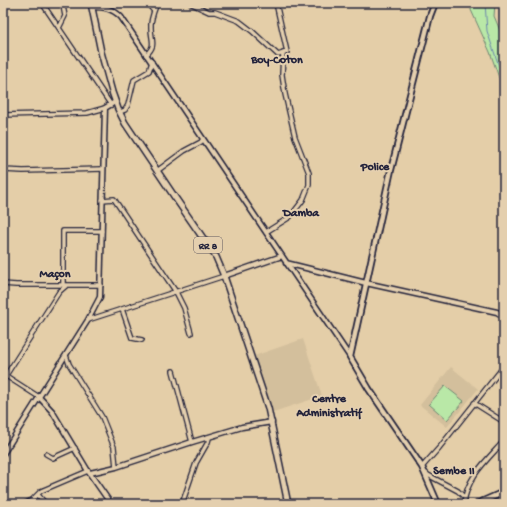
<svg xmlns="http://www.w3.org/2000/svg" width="507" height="507" font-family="'Gochi Hand',sans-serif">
  <rect width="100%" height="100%" fill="#e4cea8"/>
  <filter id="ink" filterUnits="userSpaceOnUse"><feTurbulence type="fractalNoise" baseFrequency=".025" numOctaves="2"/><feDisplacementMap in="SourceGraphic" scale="8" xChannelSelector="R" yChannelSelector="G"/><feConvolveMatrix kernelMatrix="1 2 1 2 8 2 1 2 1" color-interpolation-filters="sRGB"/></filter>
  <g filter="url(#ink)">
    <path fill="#d3bf9c" d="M303 339 322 396 273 412 254 356Z
      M451 367 478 389 447 427 420 405Z"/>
    <path fill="#b9e8a7" stroke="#6e8571" d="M472 3H495L494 16 504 40V92L490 52 471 10Z
      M445 386 464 401 447 420 429 404Z"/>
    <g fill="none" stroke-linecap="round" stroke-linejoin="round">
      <path stroke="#6c86ac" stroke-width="1" d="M485 3 487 31 504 81"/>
      <defs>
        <path id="minor" d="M42 3 111 105
          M147 3 154 11
          M190 3 209 12H215L239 21 252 31 278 55 287 52 276 3
          M59 28 65 16 63 6 64 3
          M146 55C157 45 151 41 151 28 150 20 154 11 157 3
          M120 112 125 110 128 105 134 80 149 71 152 62
          M3 115 87 113 105 108
          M3 170 23 171 103 169
          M157 171 184 151 201 142 203 139
          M102 200 114 199 176 292 184 308 191 333
          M266 232 290 217 303 200 309 185V173L295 137 285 94 282 75 283 53
          M3 284 16 285H101
          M63 285V231H102
          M122 309 132 338 142 340
          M88 320 224 276
          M66 355 69 364 102 417 114 447 116 467
          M173 371 192 442
          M3 374 39 397
          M3 380 59 292 67 285
          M474 403 504 422
          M46 454 53 458 75 448
          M422 467 439 448 504 366
          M426 473 428 475 458 491 465 498
          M38 495 46 504
          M24 504 32 500 41 491 88 471
          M182 504 196 463 208 442 209 438
          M464 504C466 478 487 460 504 441"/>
        <path id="tertiary" d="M92 7C104 7 112 8 121 17L350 357
          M286 263 366 283 497 312 504 317
          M224 276 282 256
          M39 397 52 411 88 471 111 504
          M3 454 88 320 100 297 105 108 115 102
          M90 473 116 467 192 442 242 427 272 422"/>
        <path id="secondary" d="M435 3 430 16 391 170 350 357 369 389 422 467 438 504"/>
        <path id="primary" d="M91 3 101 52 112 92 118 109 125 123 176 199 216 257 224 276 268 408 288 504
          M477 504 504 492"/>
      </defs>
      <use href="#minor" stroke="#22223b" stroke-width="6"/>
      <use href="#tertiary" stroke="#22223b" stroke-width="7"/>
      <use href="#secondary" stroke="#22223b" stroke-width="8"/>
      <use href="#primary" stroke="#22223b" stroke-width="8"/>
      <use href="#minor" stroke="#e4cfae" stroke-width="3.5"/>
      <use href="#tertiary" stroke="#e4cfae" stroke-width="4"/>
      <use href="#secondary" stroke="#e4cfae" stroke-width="4.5"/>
      <use href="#primary" stroke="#e4cfae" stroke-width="5"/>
    </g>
  </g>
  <g text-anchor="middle" stroke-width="4" stroke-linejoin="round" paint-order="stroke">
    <rect fill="#e4cfae" stroke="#5c565e" stroke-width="1" x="194" y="237" width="28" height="16" rx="3"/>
    <g font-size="10" font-weight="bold" fill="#22223b">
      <text x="208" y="249">RR 8</text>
    </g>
    <g font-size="12" font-weight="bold" fill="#22223b" stroke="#e4cfae">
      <text x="277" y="63">Boy-Coton</text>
      <text x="375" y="170">Police</text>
      <text x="301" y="216">Damba</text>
      <text x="55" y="277">Maçon</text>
      <text x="329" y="402">Centre<tspan x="329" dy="14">Administratif</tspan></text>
      <text x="454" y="474">Sembe II</text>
    </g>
  </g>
  <rect width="507" height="507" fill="none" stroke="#e4cfae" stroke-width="16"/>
  <rect x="8" y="8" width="491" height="491" fill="none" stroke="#22223b" stroke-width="1.5" filter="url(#ink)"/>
</svg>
